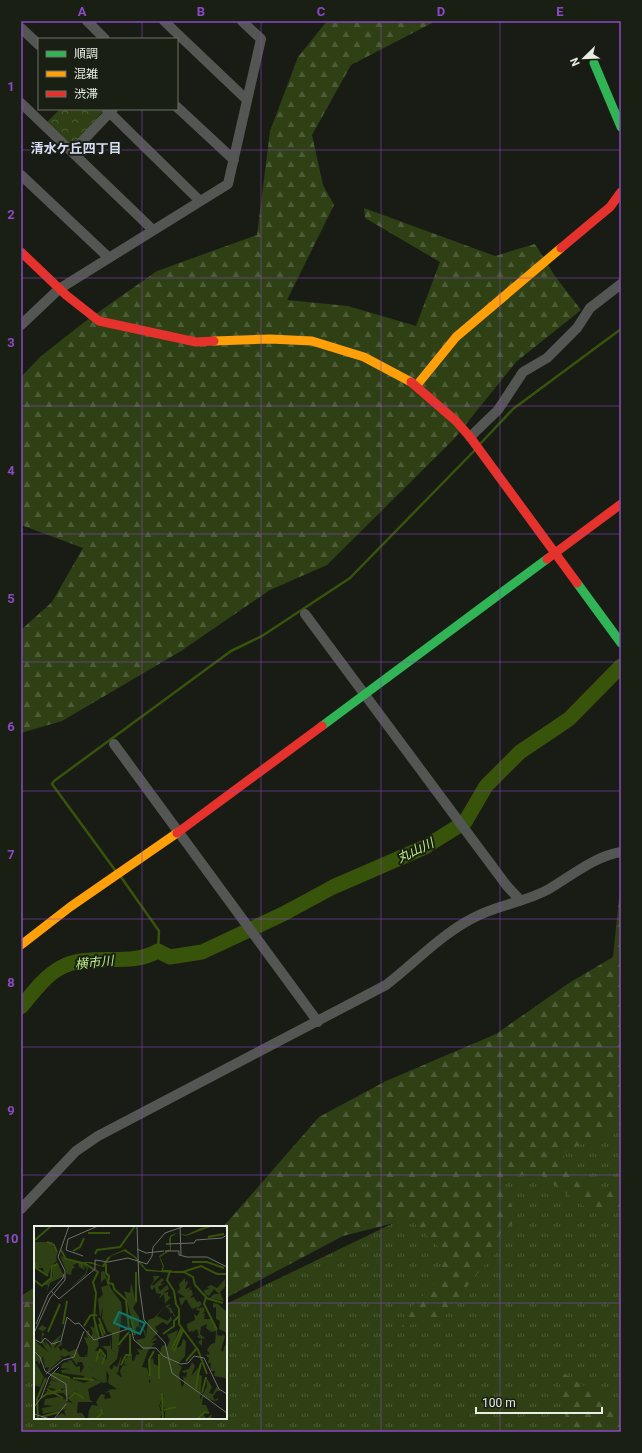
<svg xmlns="http://www.w3.org/2000/svg" width="642" height="1453" font-family="Roboto,'Noto Sans JP',sans-serif">
  <defs>
    <pattern id="grass-tufts" width="24" height="20" patternUnits="userSpaceOnUse"><rect width="24" height="20" fill="#2e4014"/><path d="M3 7l-1-3M5 7V3M7 7l1-3M15 17l-1-3M17 17v-4M19 17l1-3" fill="none" stroke="#4c5c36"/></pattern>
    <pattern id="forest-firs" width="22" height="20" patternUnits="userSpaceOnUse"><rect width="22" height="20" fill="#2e4014"/><path d="M5 1l3.5 6h-7zM16 11l3.5 6h-7z" fill="#4c5c36"/></pattern>
    <pattern id="park-crowns" width="20" height="18" patternUnits="userSpaceOnUse"><rect width="20" height="18" fill="#2e4014"/><path d="M2 6a3 3 0 1 1 6 0M12 15a3 3 0 1 1 6 0" fill="none" stroke="#4c5c36"/></pattern>
  </defs>
  <rect width="100%" height="100%" fill="#191c15"/>
  <path fill="url(#grass-tufts)" d="M621 1113V1432H21V1312L35 1309V1418H226V1304Z"/>
  <path fill="url(#forest-firs)" d="M327 21H436L351 65 312 135 323 185 334 205 287 300 348 306 416 326 440 262 365 218 364 208 495 256 535 244 555 276 581 310 516 362 454 439 327 565 270 590 181 651 62 721 21 733V630L52 602 83 548 21 525V377L40 357 83 323 157 271 257 235 270 131 298 57Z
    M621 879V1126L618 1125 562 1154 595 1192 621 1188V1211L588 1209 533 1169 503 1183 517 1220 498 1235V1251L476 1275 445 1316 402 1327 406 1312 442 1277 440 1248 410 1219 343 1236 226 1298V1227H223L319 1117 386 1081 496 1034 569 983 613 957Z
    M35 1287V1375L21 1383V1296Z
    M557 1369 621 1409V1432H571L566 1420Z"/>
  <path fill="url(#park-crowns)" d="M60 109H99L102 112 78 141 69 143 47 122Z"/>
  <g fill="none" stroke-linecap="round" stroke-linejoin="round">
    <path stroke="#38530a" stroke-width="2.5" d="M481 443 513 409 621 329
      M115 870 52 784 54 781 231 651 262 636 350 578 475 450
      M121 877 159 931 158 951"/>
    <path stroke="#38530a" stroke-width="15" d="M21 1007C32 994 45 976 60 968 90 951 129 968 158 951L170 957 202 952 283 914 333 887 425 847 465 822 486 786 520 752 569 719 621 666"/>
    <path stroke="#545653" stroke-width="10" d="M87 21 105 39
      M164 21 246 99
      M21 28 39 45
      M21 103 152 229
      M177 107 234 160
      M106 109 199 200
      M72 152 113 109
      M21 175 108 257
      M21 325 59 289 228 184 261 39 242 21
      M470 437 498 410 523 372 547 358 577 328 590 308 621 284
      M305 614 469 835 507 886 520 900
      M114 744 318 1022
      M21 1209 76 1151 98 1136 386 985C416 962 441 934 475 917 498 905 526 902 549 889 571 876 595 856 621 852"/>
    <path stroke="#30b455" stroke-width="9" d="M594 63 621 127
      M577 583 621 643
      M322 726 547 559"/>
    <path stroke="#ff9f0a" stroke-width="9" d="M214 341 270 339 312 341 364 357 411 382
      M417 385 456 337 561 248
      M21 945 70 907 177 833"/>
    <path stroke="#e5322d" stroke-width="9" d="M561 248 610 207 621 192
      M21 252 66 295 99 321 196 342 214 341
      M411 382 456 421 470 437 577 583
      M547 559 621 504
      M177 833 322 726"/>
  </g>
  <path fill="none" stroke="#8c49c5" stroke-width="1" stroke-opacity="0.55" d="M142 21V39M261 21V1432M381 21V1432M500 21V1432M142 109V1227M21 150H621M21 278H621M21 406H621M21 534H621M21 662H621M21 791H621M21 919H621M21 1047H621M21 1175H621M21 1303H35M226 1303H621M142 1418V1432"/>
  <g text-anchor="middle" stroke-width="4" stroke-linejoin="round" paint-order="stroke">
    <g font-size="13" font-weight="bold" fill="#d8dcf9" stroke="#191f12">
      <text x="76" y="153">清水ケ丘四丁目</text>
    </g>
    <g font-size="13" font-style="italic" fill="#bae885" stroke="#191f12">
      <text transform="translate(415 850) rotate(-26)" y="5">丸山川</text>
      <text transform="translate(94 962) rotate(-6)" y="5">横市川</text>
    </g>
  </g>
  <g transform="translate(34 1226)">
    <rect width="193" height="193" fill="#191c15"/>
    <path d="M75 60 87 76 88 83 84 124 80 126 78 124V107L74 106 68 92 69 81 66 78 71 62ZM101 142 114 150 115 156 126 164 128 170 125 179 127 186 125 189H120L100 167 91 165 80 155 84 151 93 155 86 147ZM146 180 156 181 161 193H135L137 184Z" fill="#2e4014"/>
    <path d="M0 16H19L17 18 24 27 22 31 23 35 18 39 14 49 10 48 9 42H0ZM26 29 36 35 50 37 54 42 52 49 37 61 51 48 53 43 49 39 51 44 45 41 44 37 39 39 41 42 38 43 37 49 33 48ZM23 36 30 50 16 57 13 66 14 59H10L19 50V41ZM70 45 79 68 74 78 76 71 75 70 73 76 71 66 70 79 69 72 66 77 71 80V85L69 81 66 92 64 73 69 69 67 61 74 59 71 52 67 57V46ZM119 50H126L118 58 119 60 128 52 130 54 126 58 131 57 124 61 126 65 133 59 135 63 129 67 134 66V70L137 71 131 78 130 68 125 73 127 68 122 67 121 61 118 64 116 61 120 54ZM143 50 145 58 151 52V58L152 55 154 56 151 63 157 61 154 65 157 63 159 68 156 72 160 71 163 76 166 75 168 78 163 83 169 81 171 85 168 88 171 87 170 93H178L183 104V109L188 110 189 108 191 110 187 124 189 126 191 119 193 120V155L191 152 180 150 181 145H176L177 137H174L175 132 171 129 176 128 173 124 177 118 181 117 182 105 177 106 172 102 173 98 167 101 166 108 172 113 168 112V120L164 116 168 113 163 111 165 109 163 103 157 107 159 104 155 106 153 101V98L161 94 160 88 163 90 166 85 162 84 163 81 158 83 152 73 147 80 145 72 151 71 143 66 146 63ZM191 53V61L186 66 190 75 176 72 180 68H185L180 63 175 70 171 68 170 64 175 63 173 61 177 59 183 62ZM97 56 102 77 99 82 105 91V99L111 104 112 111 114 94 120 92 131 80 137 78 134 81 137 82 141 90 140 91 139 87H136L138 94 133 99 129 96 121 101 124 106 116 116 121 112 123 113 117 117H121L114 125 108 141 113 142 116 152 115 135 119 132 120 138 124 140 127 122 129 119 133 121 136 114 133 109 144 104 139 123 147 120 149 113 152 115 151 130 144 138 148 141 145 148 148 162 150 158 149 150 152 152 153 146 150 147 148 145 155 143 158 136 161 140 157 150 165 141 164 148 168 150 166 174 173 160 172 151 178 161 175 167 179 168 183 160 186 165H183L179 170 180 174 184 172V174L181 175 169 171 168 179H172L175 186 170 187V190L173 192 178 188 177 193H156L155 190 158 189 156 181 150 184 142 178 153 187 151 190 148 186 138 190H148L147 193 131 192V185L141 181 130 183 132 181 130 182 128 177 130 168 126 177 129 184 126 193H54L55 184 58 179 64 180 62 176 67 168 71 169 70 173 77 172 75 166 70 167 76 164H70L83 163 74 157 75 149 72 145H59L55 141H50L48 136H44L43 139 35 129 30 131 26 129 28 132 13 146 15 141 11 142 9 130 5 139 4 135 1 136 10 151 6 161 0 159V114L14 126 7 116 8 105 4 103 8 99 13 102 8 106 11 108 8 111 12 120 11 114 18 123 16 118 28 108 21 120 20 123 28 115V119L24 121 27 125 29 122 35 126 42 123 46 131H51L52 128 53 132 54 121 50 111 54 112 52 107 55 104 56 112 59 107 56 100 60 102 61 95 65 119 61 125H64L65 131 67 125 71 134 73 132V125L68 120H76L77 113V123L80 126 89 117 85 122 83 133 75 141 78 144 80 139 83 141 88 128 84 147 81 146 88 152 86 145 89 139 93 140 90 138 91 133 98 127V134L100 135 102 129 106 128 103 123 109 124 102 114 111 112 110 106 106 101 103 100 101 105 90 65 96 67ZM131 80 135 83 137 90 134 95 123 90ZM90 145 96 149 99 146 106 151 111 150 114 154 110 156 113 159 116 153 117 164 120 166 121 162 126 168 123 173 128 185 124 189 119 184 123 175H119V168L114 170 108 165 98 166 84 159 85 153 96 158 95 154V157L92 155 95 153 88 149ZM179 77 184 78 193 86V107L185 103 186 95 182 93V81L179 82ZM37 134 42 141 46 140V146L57 149 59 153 66 155 68 153V156L54 163 56 174 59 176H44L43 187H48L52 193H20L28 187 32 190 30 185 33 183 9 188 8 182 19 180 10 179 11 173 23 171 31 173 34 176 39 177 33 172 41 168 52 172 42 167 44 165 33 171 29 167 13 168 11 165 25 166 32 162 23 164 13 161 17 158H15L17 154 24 156 17 153V149L21 147 50 157 57 154 49 153 50 150 28 147 27 144 36 143 27 142 28 138 31 136 35 137 33 135Z" fill="#2e4014" fill-rule="evenodd"/>
    <path d="M50 141H55L59 145H72L73 156 69 157 67 153 66 155 47 146Z" fill="#2e4014"/>
    <path d="M179 0 152 10 143 7 137 11V24L126 31 130 40 129 44H136L139 45 141 47 112 45 100 31 90 25 77 30 70 41 54 37H48V40H47V37L44 36H57L68 40 74 31 91 23 102 31 112 43 127 45 129 41 125 30 136 23 135 13 137 9 143 7 152 9 167 2Z" fill="#38530a"/>
    <path fill="none" stroke="#38530a" stroke-width="2" d="M54 7H76M174 11 190 8M1 14 17 0M13 16 20 19 23 26M27 24 32 33 48 37M39 25 46 21 50 12M61 28 63 24 86 21 101 0M158 36H173L190 42M1 37 2 42 14 50M50 37 64 46 59 56 62 67 60 92 65 112M72 38V47L75 50 74 57 79 58 80 63 92 74 95 104M136 45 133 54 140 65 142 78 145 83V98L164 124 173 148M140 46H149L167 40 183 48H193M150 46 159 51 161 59 172 71 170 78 183 104M17 52 18 40 24 38M0 54 8 60 17 52M172 72 189 77M102 76V46M65 92 71 108M93 92H97L101 109M29 98 33 75M65 98 69 110M50 100 56 90 60 88 63 90M14 106 26 78M129 108 140 100V95L145 90M84 119 95 106M66 123 71 130 68 138M138 123 148 101M140 125 149 104M62 135 66 123M152 135 163 122M87 139 92 129H96V108M19 147 36 152M164 149 167 137M116 150 115 134 120 125M39 152 60 154M125 153V128M13 163 18 166 27 164M162 163 164 149M128 167 129 193M168 167 172 151M7 172 13 168 20 167 29 172M35 172 41 167 50 172M130 184 142 181M7 191 25 186M4 193 3 173 12 152M62 193 68 187 67 183M163 193 171 186 175 187"/>
    <path fill="none" stroke="#6c7068" stroke-width="1" d="M103 0 105 58 110 94 131 117 138 147 193 187M146 0 147 29M132 18 160 17 162 14 188 12 193 9M103 23 112 27 130 25M32 24 34 13 64 0M32 24 49 30M131 25H145V29L153 31H173L193 41M17 65 25 73 61 43V34L74 36 94 32 113 38 118 30 119 21 131 7 151 0M2 98 14 69 29 52 30 48M0 107 16 72 31 54V45L24 31 35 0M0 113 7 117 11 112 18 118 27 115 33 91 41 98 45 97 60 114 97 102 100 114 109 122H122L129 130 147 138 154 137 160 130 170 132 185 163 193 168M0 125 6 131 11 145 32 158 33 175M12 148 29 134 40 131 50 105M0 181 7 172 15 151 25 141M0 188 16 193M20 193 32 178"/>
    <path fill="#0f766e" fill-opacity="0.15" stroke="#0f766e" stroke-width="2" d="M85 86 111 97 106 108 80 97Z"/>
    <rect width="193" height="193" fill="none" stroke="#e9eee5" stroke-width="2"/>
  </g>
  <rect width="642" height="1453" fill="none" stroke="#191f12" stroke-width="44"/>
  <rect x="38" y="38" width="140" height="72" fill="#191f12" stroke="#6c7266"/>
  <rect x="46" y="51" width="20" height="6" fill="#30b455" stroke="#6c7266"/>
  <text x="74" y="58" font-size="12" fill="#e9eee5">順調</text>
  <rect x="46" y="71" width="20" height="6" fill="#ff9f0a" stroke="#6c7266"/>
  <text x="74" y="78" font-size="12" fill="#e9eee5">混雑</text>
  <rect x="46" y="91" width="20" height="6" fill="#e5322d" stroke="#6c7266"/>
  <text x="74" y="98" font-size="12" fill="#e9eee5">渋滞</text>
  <g transform="translate(584 58) rotate(247)" stroke="#191f12" stroke-width="3" paint-order="stroke">
  <path d="M0-3L7 15L0 10L-7 15Z" fill="#e9eee5"/>
  <text y="-6" font-size="11" font-weight="bold" text-anchor="middle" fill="#e9eee5">N</text>
  </g>
  <path d="M476 1407v6h126v-6" fill="none" stroke="#e9eee5" stroke-width="2"/>
  <text x="482" y="1407" font-size="12" fill="#e9eee5" stroke="#191f12" stroke-width="3" paint-order="stroke">100 m</text>
  <rect x="22" y="22" width="598" height="1409" fill="none" stroke="#8c49c5" stroke-width="1.5"/>
  <g font-size="13" text-anchor="middle" font-weight="bold" fill="#8c49c5">
    <text x="82" y="16">A</text>
    <text x="201" y="16">B</text>
    <text x="321" y="16">C</text>
    <text x="441" y="16">D</text>
    <text x="560" y="16">E</text>
    <text x="11" y="91">1</text>
    <text x="11" y="219">2</text>
    <text x="11" y="347">3</text>
    <text x="11" y="475">4</text>
    <text x="11" y="603">5</text>
    <text x="11" y="731">6</text>
    <text x="11" y="859">7</text>
    <text x="11" y="987">8</text>
    <text x="11" y="1115">9</text>
    <text x="11" y="1243">10</text>
    <text x="11" y="1372">11</text>
  </g>
</svg>
